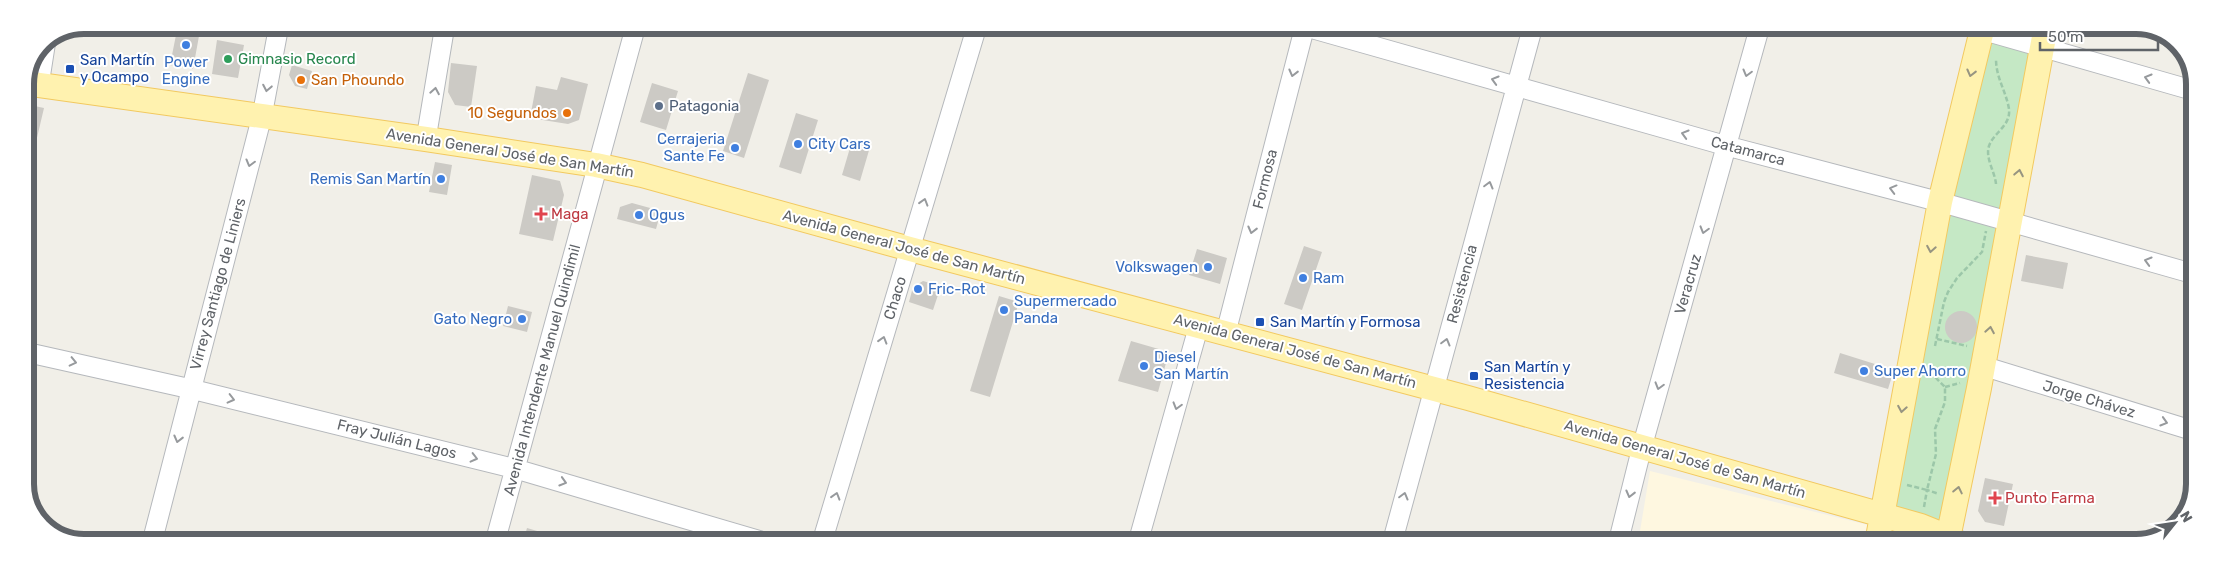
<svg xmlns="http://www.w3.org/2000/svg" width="2220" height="568" font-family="Rubik,sans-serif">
  <rect width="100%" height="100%" fill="#f1efe8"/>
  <path fill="#fef7e0" d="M1650 471 1868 525 1863 543H1638Z"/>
  <path fill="#c5e8c5" d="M1983 26H2046L1947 543H1877Z"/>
  <path fill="#cccac5" d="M178 25H201L193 69 170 65Z
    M217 40 244 45 238 78 212 74Z
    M451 63 477 66 471 107 455 105 448 92Z
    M292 65 312 71 307 89 295 86 289 75Z
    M748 73 769 80 744 158 723 151Z
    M561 77 588 84 579 120 568 124 530 118 536 86 557 90Z
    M652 83 678 91 666 130 640 122Z
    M25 104 44 108 32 159 25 158Z
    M796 113 818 120 801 174 779 167Z
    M852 141 870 147 860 181 842 175Z
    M435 162 452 165 447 195 429 192Z
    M532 175 560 181 564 195 553 241 519 234Z
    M632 203 661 211 656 229 617 219 620 207Z
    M1304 246 1322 252 1302 310 1284 304Z
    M1197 249 1227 258 1220 284 1189 275Z
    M2026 255 2068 263 2063 289 2021 281Z
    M923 281 941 286 933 310 909 302 913 287Z
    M999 296 1019 302 990 397 970 391Z
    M508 306 532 312 527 332 503 326Z
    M1945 327a16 16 0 1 1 32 0a16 16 0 1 1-32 0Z
    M1131 341 1169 352 1158 392 1118 381Z
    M1840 353 1894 370 1888 389 1834 373Z
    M1985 478 2013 484 2004 526 1985 522 1978 511Z
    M527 528 561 538 560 542H523Z
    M395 533 450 541V542H394Z
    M1648 534 1677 542V543H1646Z"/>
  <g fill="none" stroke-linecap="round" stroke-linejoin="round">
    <defs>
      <path id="minor" d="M1303 26 1727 146 1940 202 2194 274
        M1982 30 2195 91
        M39 85 46 40
        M426 139 445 25
        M1226 332 1305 26
        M25 352 191 389 516 469 764 542
        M1983 366 2194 431
        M1948 537 1968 543
        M152 542 262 116 279 25
        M495 542 636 25
        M822 542 977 26
        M1138 542 1199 325
        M1392 543 1533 26
        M1618 543 1642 447 1760 26"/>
      <path id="major" d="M25 83 426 139 596 165 642 175 910 249 1468 398 1921 526 1948 537
        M1877 543 1940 202 1983 26
        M1947 543 1979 388 2046 26"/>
    </defs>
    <use href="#minor" stroke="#b5b8bc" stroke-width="21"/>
    <use href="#major" stroke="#f2c960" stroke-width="26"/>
    <path stroke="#9cc7a9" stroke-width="2.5" stroke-dasharray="5 2.5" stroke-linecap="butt" d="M1996 184C1995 172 1985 158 1989 146 1993 133 2011 126 2009 109 2006 91 1996 78 1996 59
      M1937 339 1967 346
      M1935 346 1944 302 1948 292 1957 278 1982 252 1986 231
      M1945 387 1960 383
      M1907 485 1927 490 1936 454 1935 429 1945 402V387L1932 374 1931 366
      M1924 507 1927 490 1939 494"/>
    <use href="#minor" stroke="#fff" stroke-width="19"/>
    <use href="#major" stroke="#fff2af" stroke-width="24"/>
  </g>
  <defs><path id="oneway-chevron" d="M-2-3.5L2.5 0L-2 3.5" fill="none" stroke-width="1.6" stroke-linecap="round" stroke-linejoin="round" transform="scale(1.25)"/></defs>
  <g stroke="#979a9d">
    <use href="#oneway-chevron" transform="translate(1293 73) rotate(104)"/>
    <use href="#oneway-chevron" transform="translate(1747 73) rotate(105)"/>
    <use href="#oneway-chevron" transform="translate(2148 78) rotate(-164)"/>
    <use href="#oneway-chevron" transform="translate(1495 80) rotate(-164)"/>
    <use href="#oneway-chevron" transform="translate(267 88) rotate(101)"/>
    <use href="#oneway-chevron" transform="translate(435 91) rotate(-80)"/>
    <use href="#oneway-chevron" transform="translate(1685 134) rotate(-164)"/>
    <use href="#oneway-chevron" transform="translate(250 163) rotate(105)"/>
    <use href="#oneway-chevron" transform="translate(1489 185) rotate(-75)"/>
    <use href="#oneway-chevron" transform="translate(1893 189) rotate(-165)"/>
    <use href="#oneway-chevron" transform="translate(924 202) rotate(-73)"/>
    <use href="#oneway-chevron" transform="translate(1252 230) rotate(104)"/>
    <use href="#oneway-chevron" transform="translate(1704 230) rotate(106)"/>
    <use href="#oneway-chevron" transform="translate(2148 261) rotate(-164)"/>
    <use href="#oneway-chevron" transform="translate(883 340) rotate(-73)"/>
    <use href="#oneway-chevron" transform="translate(1446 342) rotate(-75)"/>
    <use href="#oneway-chevron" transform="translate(73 362) rotate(13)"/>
    <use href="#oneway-chevron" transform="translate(1659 386) rotate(106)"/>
    <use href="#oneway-chevron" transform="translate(231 399) rotate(14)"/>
    <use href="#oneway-chevron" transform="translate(1177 406) rotate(106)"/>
    <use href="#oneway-chevron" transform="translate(2164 422) rotate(17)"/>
    <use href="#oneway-chevron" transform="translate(178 439) rotate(104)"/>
    <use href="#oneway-chevron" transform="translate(474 458) rotate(14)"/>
    <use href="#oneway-chevron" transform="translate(563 482) rotate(17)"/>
    <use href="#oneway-chevron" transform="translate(1630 494) rotate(104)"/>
    <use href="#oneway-chevron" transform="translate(836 496) rotate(-73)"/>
    <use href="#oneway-chevron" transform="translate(1404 496) rotate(-75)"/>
  </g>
  <g stroke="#979581">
    <use href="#oneway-chevron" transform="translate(1971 73) rotate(104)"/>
    <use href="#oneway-chevron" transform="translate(2019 173) rotate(-79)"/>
    <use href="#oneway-chevron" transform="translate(1931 249) rotate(100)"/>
    <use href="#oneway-chevron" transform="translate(1990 330) rotate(-80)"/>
    <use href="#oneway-chevron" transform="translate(1902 409) rotate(100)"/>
    <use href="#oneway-chevron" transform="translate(1958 490) rotate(-78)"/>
  </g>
  <g fill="#3f7fe0" stroke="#fff" stroke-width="2">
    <circle cx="186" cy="45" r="5"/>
    <circle cx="798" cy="144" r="5"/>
    <circle cx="735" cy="148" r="5"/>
    <circle cx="441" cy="179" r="5"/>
    <circle cx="639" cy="215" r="5"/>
    <circle cx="1208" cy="267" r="5"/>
    <circle cx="1303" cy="278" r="5"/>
    <circle cx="918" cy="289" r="5"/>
    <circle cx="1004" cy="310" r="5"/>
    <circle cx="522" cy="319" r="5"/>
    <circle cx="1144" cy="366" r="5"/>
    <circle cx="1864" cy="371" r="5"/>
  </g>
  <circle fill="#2e9e5b" stroke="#fff" stroke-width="2" cx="228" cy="59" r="5"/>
  <g fill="#1a4fb4" stroke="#fff" stroke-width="2">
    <rect x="65" y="64" width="10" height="10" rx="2.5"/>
    <rect x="1255" y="317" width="10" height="10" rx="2.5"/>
    <rect x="1469" y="371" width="10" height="10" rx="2.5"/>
  </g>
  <g fill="#e8710a" stroke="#fff" stroke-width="2">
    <circle cx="301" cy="80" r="5"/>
    <circle cx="567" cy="113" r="5"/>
  </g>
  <circle fill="#5c6f8a" stroke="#fff" stroke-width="2" cx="659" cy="106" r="5"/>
  <g fill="#e0444e" stroke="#fff" stroke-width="2">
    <path d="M538.5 206.5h5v5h5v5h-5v5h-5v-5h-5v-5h5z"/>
    <path d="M1992.5 490.5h5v5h5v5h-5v5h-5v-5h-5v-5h5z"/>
  </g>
  <g text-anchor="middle" stroke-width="4" stroke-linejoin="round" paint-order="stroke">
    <g font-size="15" fill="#27864d" stroke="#fff" text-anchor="start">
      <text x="238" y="64">Gimnasio Record</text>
    </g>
    <g font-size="15" fill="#164399" stroke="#fff" text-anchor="start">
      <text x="80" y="65">San Martín<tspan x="80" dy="17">y Ocampo</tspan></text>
      <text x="1270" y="327">San Martín y Formosa</text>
      <text x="1484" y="372">San Martín y<tspan x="1484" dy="17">Resistencia</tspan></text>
    </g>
    <g font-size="15" fill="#366cbe" stroke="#fff" text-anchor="start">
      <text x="186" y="67" text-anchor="middle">Power<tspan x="186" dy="17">Engine</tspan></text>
      <text x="725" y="144" text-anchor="end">Cerrajeria<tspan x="725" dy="17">Sante Fe</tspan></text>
      <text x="808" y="149">City Cars</text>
      <text x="431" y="184" text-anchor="end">Remis San Martín</text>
      <text x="649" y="220">Ogus</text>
      <text x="1198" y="272" text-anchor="end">Volkswagen</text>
      <text x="1313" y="283">Ram</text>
      <text x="928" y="294">Fric-Rot</text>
      <text x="1014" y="306">Supermercado<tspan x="1014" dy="17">Panda</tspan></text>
      <text x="512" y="324" text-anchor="end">Gato Negro</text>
      <text x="1154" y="362">Diesel<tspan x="1154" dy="17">San Martín</tspan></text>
      <text x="1874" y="376">Super Ahorro</text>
    </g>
    <g font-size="15" fill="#c56008" stroke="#fff" text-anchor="start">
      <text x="311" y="85">San Phoundo</text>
      <text x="557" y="118" text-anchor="end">10 Segundos</text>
    </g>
    <g font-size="15" fill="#4e5e75" stroke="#fff" text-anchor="start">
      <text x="669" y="111">Patagonia</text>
    </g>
    <g font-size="15" fill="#5f6368" stroke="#fff">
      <text transform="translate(1748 151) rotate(15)" y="5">Catamarca</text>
      <text transform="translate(510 153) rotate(9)" y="5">Avenida General José de San Martín</text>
      <text transform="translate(1265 179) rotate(-76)" y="5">Formosa</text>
      <text transform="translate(904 247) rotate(15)" y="5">Avenida General José de San Martín</text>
      <text transform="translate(218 284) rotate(-75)" y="5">Virrey Santiago de Liniers</text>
      <text transform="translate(1462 284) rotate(-75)" y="5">Resistencia</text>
      <text transform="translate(1688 284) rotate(-74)" y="5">Veracruz</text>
      <text transform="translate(895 298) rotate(-73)" y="5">Chaco</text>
      <text transform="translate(1295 351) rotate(15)" y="5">Avenida General José de San Martín</text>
      <text transform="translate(542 370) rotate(-75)" y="5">Avenida Intendente Manuel Quindimil</text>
      <text transform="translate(2089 399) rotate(17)" y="5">Jorge Chávez</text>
      <text transform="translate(397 439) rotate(14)" y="5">Fray Julián Lagos</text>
      <text transform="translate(1685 459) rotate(16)" y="5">Avenida General José de San Martín</text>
    </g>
    <g font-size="15" fill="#be3a42" stroke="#fff" text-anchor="start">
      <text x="551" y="219">Maga</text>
      <text x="2005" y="503">Punto Farma</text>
    </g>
  </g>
  <path d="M0 0H2220V568H0ZM84 34H2136A50 50 0 0 1 2186 84V484A50 50 0 0 1 2136 534H84A50 50 0 0 1 34 484V84A50 50 0 0 1 84 34Z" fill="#fff" fill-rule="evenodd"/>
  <path fill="none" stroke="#5f6368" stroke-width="6" d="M84 34H2136A50 50 0 0 1 2186 84V484A50 50 0 0 1 2136 534H84A50 50 0 0 1 34 484V84A50 50 0 0 1 84 34Z"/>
  <g transform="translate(2175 523) rotate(60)" stroke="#ffffff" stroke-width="4" paint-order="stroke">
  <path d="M0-4L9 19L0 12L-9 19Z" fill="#5f6368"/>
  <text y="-8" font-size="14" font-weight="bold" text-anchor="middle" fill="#5f6368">N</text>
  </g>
  <path d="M2040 42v8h118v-8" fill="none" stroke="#5f6368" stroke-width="2.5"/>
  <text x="2048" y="42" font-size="15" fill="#5f6368" stroke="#ffffff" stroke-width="4" paint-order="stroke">50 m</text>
</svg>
